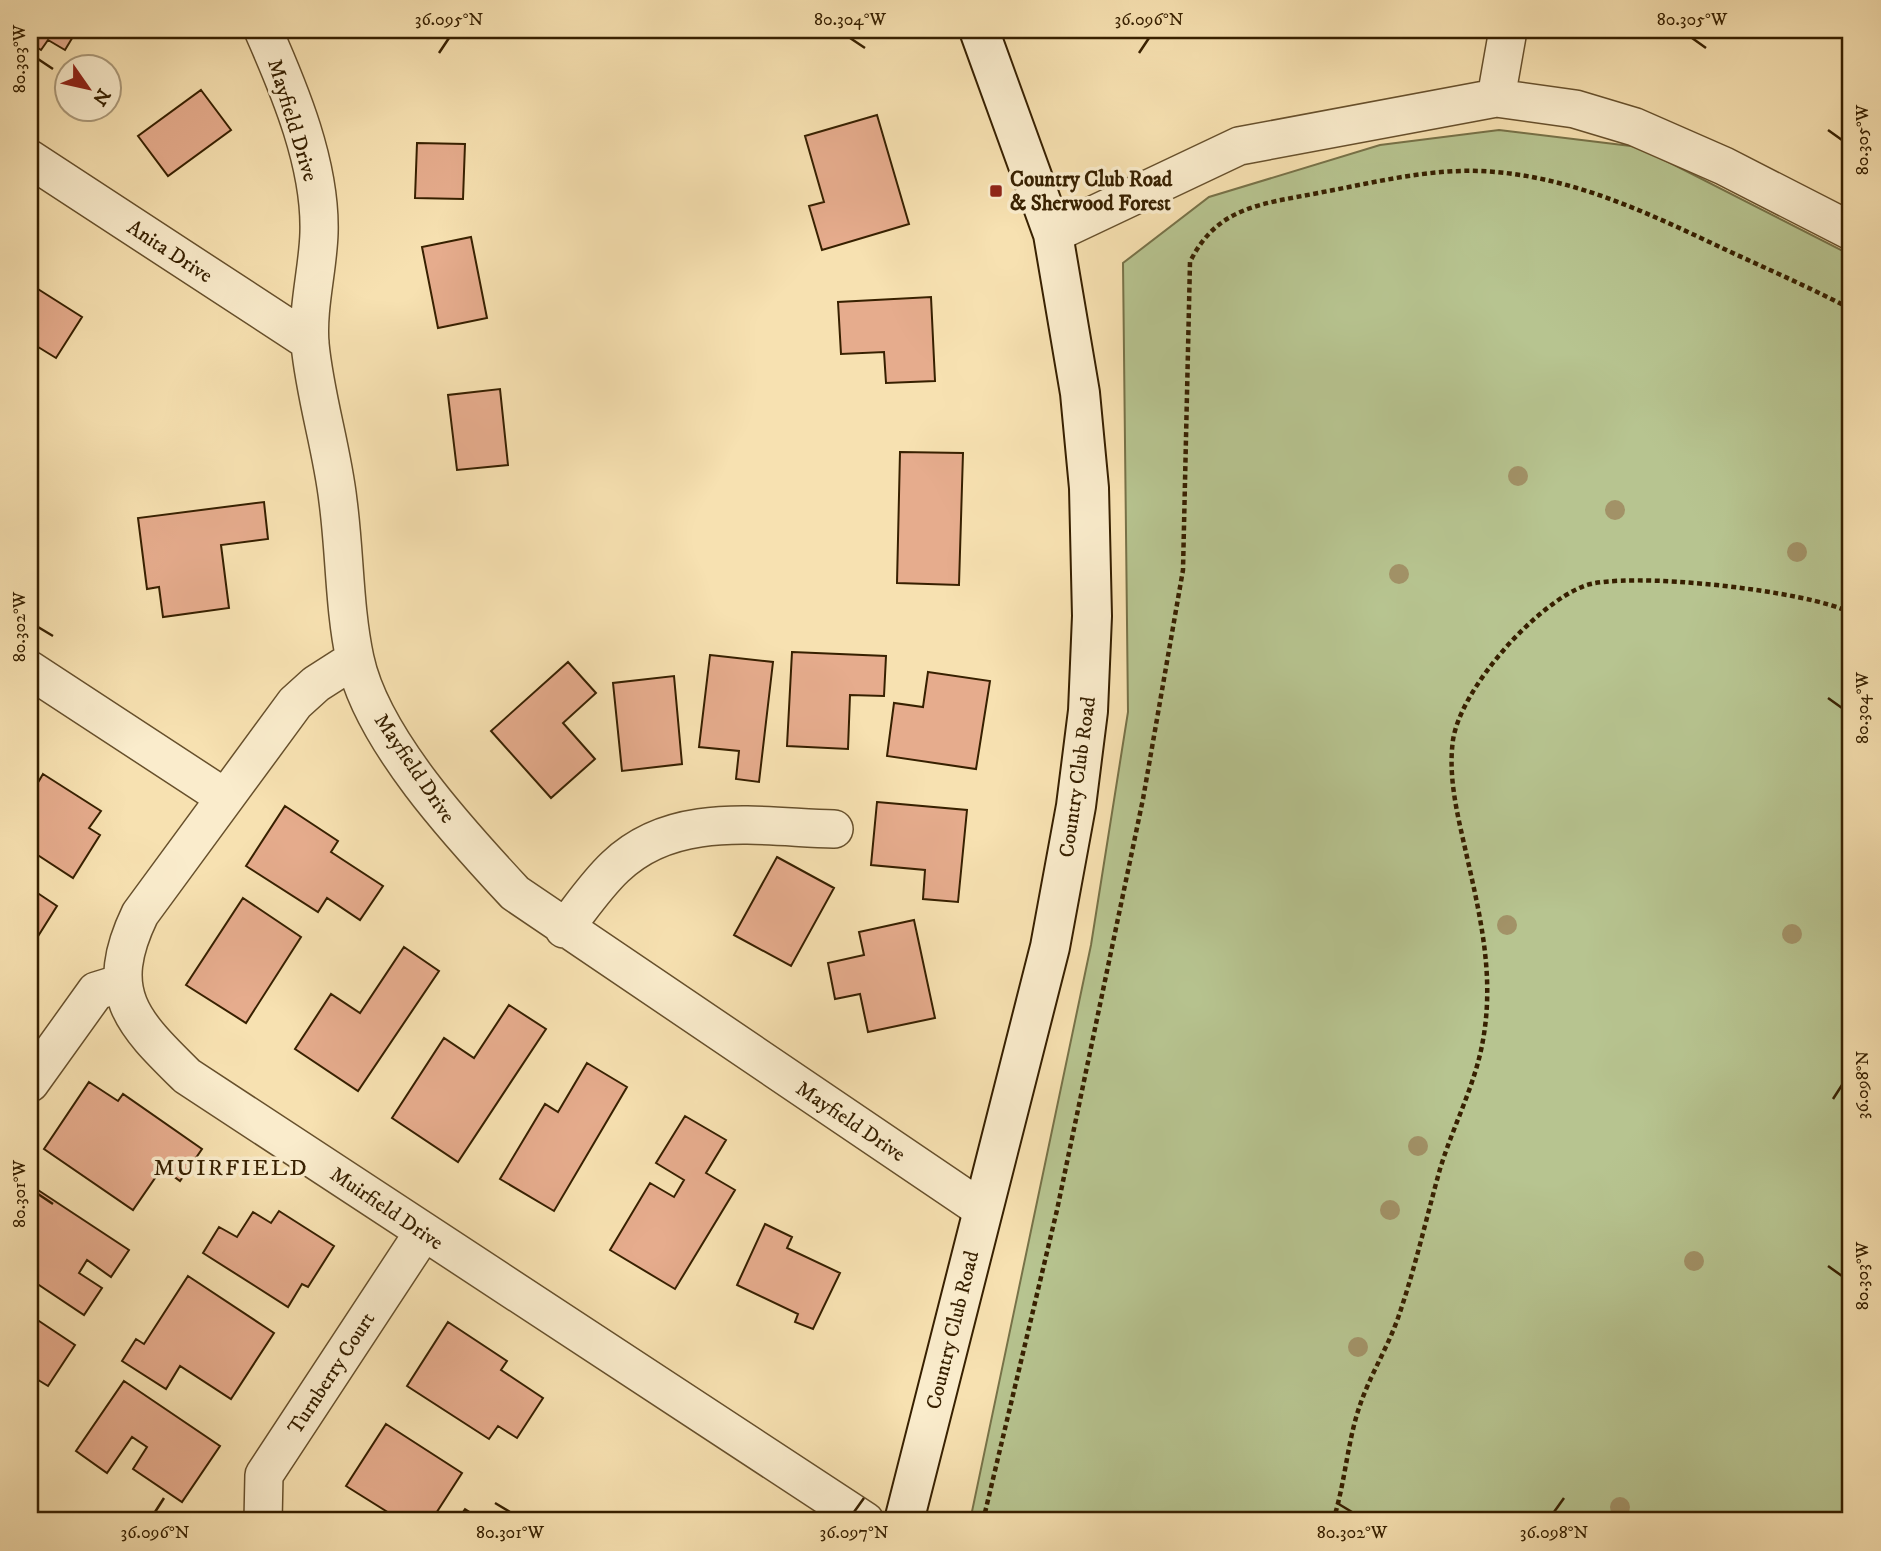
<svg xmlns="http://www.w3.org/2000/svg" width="1881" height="1551" font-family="'IM FELL DW Pica',serif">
  <rect width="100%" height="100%" fill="#f7e1b1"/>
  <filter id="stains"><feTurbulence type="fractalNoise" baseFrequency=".00286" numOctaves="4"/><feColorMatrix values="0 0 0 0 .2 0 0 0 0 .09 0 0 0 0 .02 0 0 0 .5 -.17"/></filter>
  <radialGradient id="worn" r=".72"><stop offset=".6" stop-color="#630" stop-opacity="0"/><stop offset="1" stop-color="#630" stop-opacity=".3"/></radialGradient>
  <path fill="#b7c490" stroke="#777248" stroke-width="2" d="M1499 130 1639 147 1851 255V1521H970L1091 945 1128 712 1123 263 1209 197 1380 145Z"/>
  <path fill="#e6ac8d" stroke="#372000" stroke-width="2" d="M30 30H77L65 50 48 40 41 50 30 43Z
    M201 90 231 130 168 176 138 136Z
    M877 115 909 224 822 250 809 206 824 202 805 136Z
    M417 143 465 144 463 199 415 198Z
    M471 237 487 318 438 328 422 247Z
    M30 284 82 317 56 358 30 342Z
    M931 297 935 381 886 383 884 352 841 354 838 302Z
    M500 389 508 465 457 470 448 395Z
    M900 452 963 453 959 585 897 583Z
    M264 502 268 539 221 545 229 608 163 617 159 587 147 589 138 518Z
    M792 652 886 656 884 696 850 695 848 749 787 746Z
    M710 655 773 662 759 782 736 779 739 751 699 747Z
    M568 662 596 693 563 723 595 759 551 798 491 731Z
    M928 672 990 681 976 769 887 756 894 703 923 707Z
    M674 676 682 764 622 771 613 683Z
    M43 774 101 811 89 828 100 835 73 878 30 850V796Z
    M877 802 967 810 958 902 923 899 925 870 871 865Z
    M285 806 338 841 331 852 383 886 360 920 327 898 318 912 246 866Z
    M777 857 834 888 791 966 734 935Z
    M30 888 57 906 30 949Z
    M243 898 301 937 246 1023 186 985Z
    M914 920 935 1018 868 1032 860 994 835 999 828 963 864 955 859 932Z
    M404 947 439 971 358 1091 295 1049 331 994 360 1013Z
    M509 1005 546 1029 458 1162 392 1118 444 1038 474 1058Z
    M587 1063 627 1087 554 1211 500 1179 545 1104 558 1112Z
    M89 1082 118 1101 123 1094 202 1149 180 1181 162 1168 133 1210 44 1149Z
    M685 1116 726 1140 706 1173 735 1190 675 1289 610 1250 650 1183 674 1197 684 1180 656 1163Z
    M38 1190 129 1250 111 1277 87 1260 79 1273 102 1288 84 1315 30 1279V1203Z
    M279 1211 334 1246 308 1287 302 1284 288 1307 203 1253 219 1227 237 1237 253 1212 271 1223Z
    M765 1224 792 1237 787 1248 840 1273 813 1329 795 1322 798 1314 737 1285Z
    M188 1276 274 1333 231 1399 180 1366 166 1389 122 1361 136 1339 144 1344Z
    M30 1315 75 1345 48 1386 30 1375Z
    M448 1322 507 1361 501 1370 543 1398 517 1438 498 1426 489 1439 407 1386Z
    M124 1381 220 1446 182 1502 133 1469 147 1447 132 1437 107 1473 76 1451Z
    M386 1424 462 1473 431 1521H402L346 1486Z
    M465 1509 484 1521H457Z"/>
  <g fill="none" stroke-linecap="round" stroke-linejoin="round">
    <defs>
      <path id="minor" d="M263 30C290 91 321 165 319 233 318 269 307 308 310 344 315 397 332 448 338 501 345 553 344 608 355 659 372 739 460 834 515 893L983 1210
        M1496 98 1508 30
        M30 159 310 342
        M1053 234 1239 146 1496 98 1575 109 1635 127 1724 166 1851 231
        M355 659 316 684 295 703 140 914C102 993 132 1022 187 1076L865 1521
        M30 670 224 797
        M564 929C580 909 596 885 615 867 674 810 759 827 834 829
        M30 1083 96 991 122 983
        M263 1521 264 1475 423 1233"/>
      <path id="secondary" d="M904 1521 1050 947 1076 806 1088 711 1092 616 1089 488 1080 393 1053 234 979 30"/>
    </defs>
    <use href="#minor" stroke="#67502c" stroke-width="40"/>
    <use href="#secondary" stroke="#372000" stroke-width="42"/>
    <path stroke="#372000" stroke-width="4.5" stroke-dasharray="5 3.5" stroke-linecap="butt" d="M983 1521 1057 1210 1143 799 1183 570 1190 262C1217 206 1263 204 1318 193 1372 183 1426 169 1481 171 1568 175 1644 211 1722 248 1765 268 1809 287 1851 309
      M1333 1521C1345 1484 1347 1444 1359 1408 1369 1377 1387 1349 1398 1318 1415 1269 1426 1219 1440 1169 1454 1123 1477 1082 1484 1034 1494 970 1479 911 1465 848 1457 813 1448 776 1453 740 1461 688 1535 605 1584 586 1626 570 1811 591 1851 613"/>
    <use href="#minor" stroke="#faeccc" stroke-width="37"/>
    <use href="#secondary" stroke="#faeccc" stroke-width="38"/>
  </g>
  <g fill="#a29267">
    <circle cx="1518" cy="476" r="10"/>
    <circle cx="1615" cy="510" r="10"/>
    <circle cx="1797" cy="552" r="10"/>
    <circle cx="1399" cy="574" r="10"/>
    <circle cx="1507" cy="925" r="10"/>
    <circle cx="1792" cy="934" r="10"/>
    <circle cx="1418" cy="1146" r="10"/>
    <circle cx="1390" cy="1210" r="10"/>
    <circle cx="1694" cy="1261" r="10"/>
    <circle cx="1358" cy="1347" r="10"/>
    <circle cx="1620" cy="1507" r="10"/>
  </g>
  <path fill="none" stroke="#372000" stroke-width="2.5" d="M850 38 865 48M1692 38 1706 48M439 53 449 38M1139 53 1149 38M38 59 53 69M1828 130 1842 140M38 627 53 636M1828 698 1842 708M1833 1099 1842 1085M38 1194 53 1204M1828 1266 1842 1276M495 1503 510 1512M1337 1503 1352 1512M155 1512 164 1498M854 1512 864 1498M1554 1512 1564 1498"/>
  <rect fill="#8f2418" stroke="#faeccc" stroke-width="2.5" x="989" y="184" width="14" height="14" rx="3.5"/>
  <g text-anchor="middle" stroke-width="7" stroke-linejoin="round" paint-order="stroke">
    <g font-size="21" fill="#372000" stroke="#faeccc">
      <text transform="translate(293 120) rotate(73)" y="7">Mayfield Drive</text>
      <text transform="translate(170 251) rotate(33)" y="7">Anita Drive</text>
      <text transform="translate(415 768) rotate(56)" y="7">Mayfield Drive</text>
      <text transform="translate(1077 777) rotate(-82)" y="7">Country Club Road</text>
      <text transform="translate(851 1121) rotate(34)" y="7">Mayfield Drive</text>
      <text transform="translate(387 1208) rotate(34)" y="7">Muirfield Drive</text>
      <text transform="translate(952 1330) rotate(-76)" y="7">Country Club Road</text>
      <text transform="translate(331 1373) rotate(-57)" y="7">Turnberry Court</text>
    </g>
    <g font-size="21" font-weight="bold" fill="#372000" stroke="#faeccc" text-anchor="start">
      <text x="1010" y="186">Country Club Road<tspan x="1010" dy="24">&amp; Sherwood Forest</tspan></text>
    </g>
    <g font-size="23" letter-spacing="2" fill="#372000" stroke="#faeccc">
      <text x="231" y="1175">MUIRFIELD</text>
    </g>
  </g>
  <rect width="1881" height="1551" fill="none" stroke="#f7e1b1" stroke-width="77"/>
  <g transform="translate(88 88) rotate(124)"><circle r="33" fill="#faeccc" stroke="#ac9a7a" stroke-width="2"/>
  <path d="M0-5L12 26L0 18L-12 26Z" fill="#8f2418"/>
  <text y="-10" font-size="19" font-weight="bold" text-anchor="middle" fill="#372000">N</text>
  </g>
  <rect x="38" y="38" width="1804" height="1474" fill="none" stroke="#372000" stroke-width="2.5"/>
  <g font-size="18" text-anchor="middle" fill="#372000">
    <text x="449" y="25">36.095°N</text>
    <text x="850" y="25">80.304°W</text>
    <text x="1149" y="25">36.096°N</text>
    <text x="1692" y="25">80.305°W</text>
    <text transform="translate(19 59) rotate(-90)" y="6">80.303°W</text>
    <text transform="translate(1862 140) rotate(-90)" y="6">80.305°W</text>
    <text transform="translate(19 627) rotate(-90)" y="6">80.302°W</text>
    <text transform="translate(1862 708) rotate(-90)" y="6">80.304°W</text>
    <text transform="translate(1862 1085) rotate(-90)" y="6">36.098°N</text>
    <text transform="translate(19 1194) rotate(-90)" y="6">80.301°W</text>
    <text transform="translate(1862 1276) rotate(-90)" y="6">80.303°W</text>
    <text x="155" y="1538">36.096°N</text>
    <text x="510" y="1538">80.301°W</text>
    <text x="854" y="1538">36.097°N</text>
    <text x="1352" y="1538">80.302°W</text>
    <text x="1554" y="1538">36.098°N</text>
  </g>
  <rect width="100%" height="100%" filter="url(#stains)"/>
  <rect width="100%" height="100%" fill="url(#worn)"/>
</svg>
